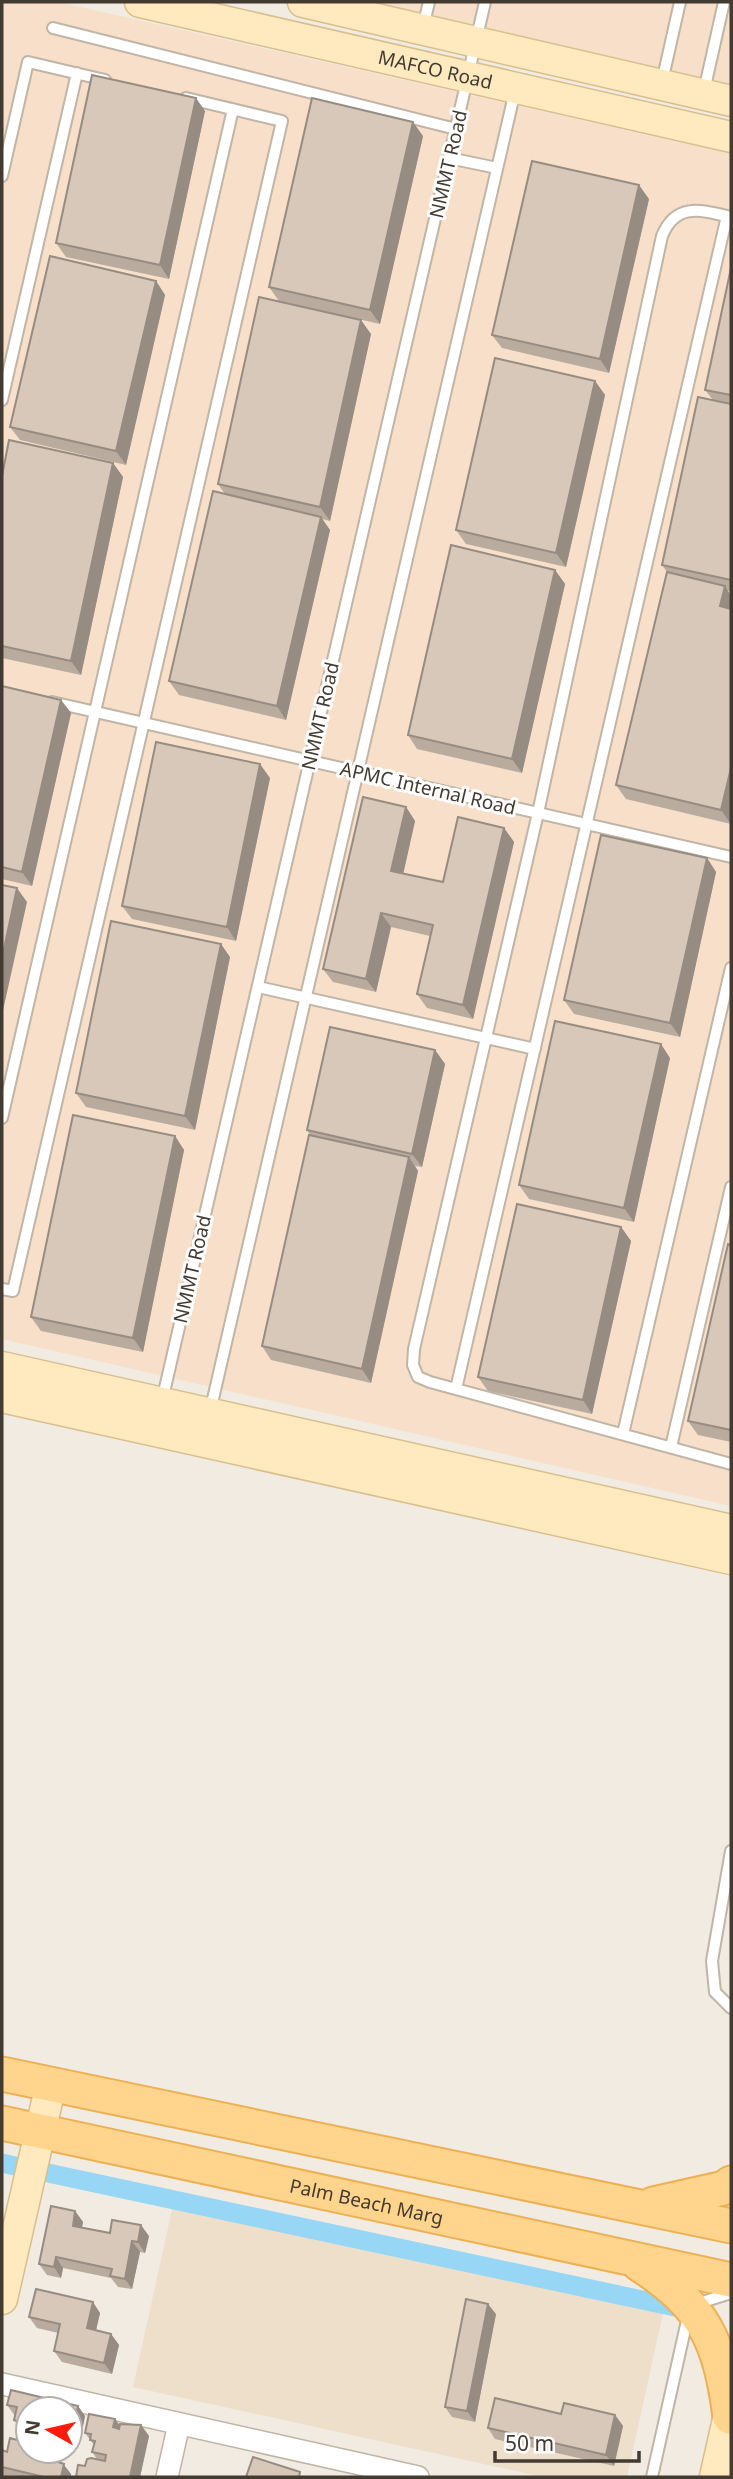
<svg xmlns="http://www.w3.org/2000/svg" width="733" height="2479" font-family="'Noto Sans',sans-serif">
  <rect width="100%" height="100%" fill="#f2ebe1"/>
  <path fill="#f7dfc9" d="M2 2H58L731 154V1506L2 1339Z
    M372 2H731V86Z"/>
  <path fill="#eddfc9" d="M173 2205 663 2313 627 2477H543L133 2387Z"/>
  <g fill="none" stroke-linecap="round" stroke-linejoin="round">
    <path stroke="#97d7f5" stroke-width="19" d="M2 2163 15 2166
      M48 2173 675 2307"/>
    <defs>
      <path id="lane" d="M423 27 429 2
        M53 28 456 129
        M662 82 680 2
        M704 91 724 2
        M449 158 497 168
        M2 176 28 62 105 80
        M731 217C701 210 676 202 662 236L538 813 414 1349 413 1365 418 1377 430 1382 731 1464
        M2 400 77 73
        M52 702 731 857
        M258 987 535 1049
        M2 1118 233 109
        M2 1289 13 1291 282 121 186 98
        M456 1389 727 216
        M162 1401 485 2
        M210 1412 515 91
        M623 1434 731 968
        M671 1447 731 1187
        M731 1851 712 1961 715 1992 731 2008
        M696 2304 731 2293
        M652 2477 688 2316"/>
      <path id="street" d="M2 2384 418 2477
        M167 2477 179 2424"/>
      <g id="secondary">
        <path id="s1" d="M140 2 731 137"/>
        <path d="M303 2 731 101"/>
        <path d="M2 1367 731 1530"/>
        <path d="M2 1397 731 1559"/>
        <path d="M2 2299 51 2084"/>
        <path d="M715 2477 731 2406"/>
      </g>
      <g id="primary">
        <path d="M2 2074 731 2226"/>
        <path id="s2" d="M2 2123 731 2280"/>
        <path d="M653 2204 724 2188 731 2183"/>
        <path d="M639 2264C705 2307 720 2341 730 2417"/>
      </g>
    </defs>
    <use href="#lane" stroke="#c0b5a6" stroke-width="14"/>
    <use href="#street" stroke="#c0b5a6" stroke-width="24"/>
    <use href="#secondary" stroke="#d8bf8e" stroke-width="33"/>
    <use href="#primary" stroke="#ecb155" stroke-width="37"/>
    <use href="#lane" stroke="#fff" stroke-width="10"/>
    <use href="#street" stroke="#fff" stroke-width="21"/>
    <use href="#secondary" stroke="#ffe9be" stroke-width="30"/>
    <use href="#primary" stroke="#ffd48d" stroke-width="33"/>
  </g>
  <path fill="#b9ac9f" d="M205 111 169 279 66 257 56 243Z
    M423 136 380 324 279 301 269 287Z
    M649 199 609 373 502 348 492 335Z
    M731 268V591H728L731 596V824L626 799 616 785 667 572 662 565 713 400 705 390Z
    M156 281 165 295 126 465 20 440 10 427Z
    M371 334 330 521 322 519 330 530 286 720 179 695 169 681 225 494 218 484Z
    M595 381 605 395 566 567 466 544 456 530Z
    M113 463 123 477 81 675 2 658V476Z
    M555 570 565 584 522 773 417 749 408 735Z
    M2 686 61 700 71 713 32 886 2 879Z
    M270 778 236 941 132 919 122 906Z
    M406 807 415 821 403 873 443 882 504 828 514 842 473 1019 427 1008 417 994 430 936 391 927 376 992 333 982 323 969Z
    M707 858 716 872 680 1037 574 1014 564 1000Z
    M230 957 195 1130 86 1107 76 1093Z
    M435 1050 445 1064 422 1167 415 1166 418 1171 371 1383 271 1360 262 1346 310 1135 307 1130Z
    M670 1058 634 1222 529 1199 519 1185Z
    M175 1136 184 1150 143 1352 41 1331 31 1317Z
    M621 1227 631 1241 592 1414 488 1391 478 1377Z
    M731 1245V1442L698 1435 688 1421Z
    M75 2211 83 2222 82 2227 110 2233 149 2236 145 2253 140 2252 132 2289 118 2287 111 2278 63 2268 61 2278 47 2275 39 2264Z
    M100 2313 96 2330 111 2334 119 2345 112 2374 62 2362 54 2351 58 2333 37 2328 29 2317Z
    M496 2314 475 2422 452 2417 445 2407Z
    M11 2390 78 2406 85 2416 82 2431 73 2429 71 2436H70V2409H28V2451H57L56 2455 71 2474V2477H6L2 2476V2450L7 2452 10 2438 17 2440 20 2428 14 2420 15 2416 7 2405Z
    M561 2414 615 2415 623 2426 614 2466 495 2439 488 2428Z
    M115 2419 120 2426 141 2425 149 2436 140 2477H76L85 2466 97 2459 92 2452 94 2445 85 2433Z"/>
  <path fill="#968c82" d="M196 98 205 111 169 279 160 265Z
    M413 122 423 136 380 324 370 310Z
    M639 185 649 199 609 373 600 359Z
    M156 281 165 295 126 465 116 451Z
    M361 320 371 334 330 521 320 507Z
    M595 381 605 395 566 567 556 553Z
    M113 463 123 477 81 675 71 661Z
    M321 517 330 530 286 720 277 706Z
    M555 570 565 584 522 773 512 759Z
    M725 586 731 596V613L720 606Z
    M61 700 71 713 32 886 22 872Z
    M260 764 270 778 236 941 227 927Z
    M731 768V824L721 810Z
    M406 807 415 821 401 884 391 871Z
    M504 828 514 842 473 1019 463 1005Z
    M707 858 716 872 680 1037 670 1023Z
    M17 888 27 902 2 1015V958Z
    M381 913 391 927 376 992 366 979Z
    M221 944 230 957 195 1130 185 1116Z
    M661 1044 670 1058 634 1222 624 1208Z
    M435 1050 445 1064 422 1167 412 1154Z
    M175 1136 184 1150 143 1352 133 1338Z
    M409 1157 418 1171 371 1383 362 1369Z
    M621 1227 631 1241 592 1414 583 1400Z
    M75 2211 83 2222 80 2236 73 2226Z
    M141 2225 149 2236 145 2253 138 2242Z
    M132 2241 140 2252 132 2289 125 2279Z
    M56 2257 63 2268 61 2278 54 2267Z
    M93 2302 100 2313 94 2339 87 2328Z
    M488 2304 496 2314 475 2422 467 2411Z
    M111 2334 119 2345 112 2374 104 2363Z
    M78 2406 85 2416 82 2431 74 2421Z
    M615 2415 623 2426 614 2466 606 2455Z
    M115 2419 123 2430 113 2427Z
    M70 2425 73 2429 71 2436 70 2435Z
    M141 2425 149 2436 140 2477H130Z
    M47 2451H57L54 2464 46 2453Z
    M56 2455 71 2474V2477H61L55 2461Z"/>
  <path fill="#d7c8b9" stroke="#968c82" stroke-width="2" d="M92 75 196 98 160 265 56 243Z
    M312 98 413 122 370 310 269 287Z
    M532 161 639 185 600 359 492 335Z
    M50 256 156 281 116 451 10 427Z
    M731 268V395L705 390Z
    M259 297 361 320 320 507 218 484Z
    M495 358 595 381 556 553 456 530Z
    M698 397 731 404V580L662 565Z
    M9 440 113 463 71 661 2 646V476Z
    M213 491 321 517 277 706 169 681Z
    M451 545 555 570 512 759 408 735Z
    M667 572 725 586 720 606 731 609V768L721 810 616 785Z
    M2 686 61 700 22 872 2 867Z
    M156 742 260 764 227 927 122 906Z
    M363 797 406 807 391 871 443 882 458 817 504 828 463 1005 417 994 433 925 381 913 366 979 323 969Z
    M601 835 707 858 670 1023 564 1000Z
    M2 885 17 888 2 958Z
    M111 921 221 944 185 1116 76 1093Z
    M555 1021 661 1044 624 1208 519 1185Z
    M330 1027 435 1050 412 1154 307 1130Z
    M73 1115 175 1136 133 1338 31 1317Z
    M309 1135 409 1157 362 1369 262 1346Z
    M517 1204 621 1227 583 1400 478 1377Z
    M728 1244 731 1245V1430L688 1421Z
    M51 2206 75 2211 73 2226 110 2233 112 2220 141 2225 138 2242 132 2241 125 2279 110 2276 112 2269 56 2257 54 2267 39 2264Z
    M36 2289 93 2302 87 2328 111 2334 104 2363 54 2351 60 2324 29 2317Z
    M466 2299 488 2304 467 2411 445 2407Z
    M11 2390 78 2406 74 2421 70 2420V2409H28V2451H47L46 2453 56 2455 55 2461 64 2464 61 2477H44L2 2467V2450L7 2452 10 2438 17 2440 21 2422 14 2420 17 2407 7 2405Z
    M495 2398 561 2414 564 2403 615 2415 606 2455 488 2428Z
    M89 2414 115 2419 113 2427 119 2429 120 2424 141 2425 130 2477H76L78 2465 85 2466 87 2459 91 2458 105 2461 106 2455 92 2452 95 2441 90 2440 91 2434 85 2433Z
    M253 2457 300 2472 299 2477H246Z"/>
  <g text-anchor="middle" stroke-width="6" stroke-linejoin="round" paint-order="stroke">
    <g font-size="19" fill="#433b32" stroke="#fff">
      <text dy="7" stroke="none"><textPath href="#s1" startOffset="303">MAFCO Road</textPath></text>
      <text transform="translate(448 164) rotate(-77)" y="7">NMMT Road</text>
      <text transform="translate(320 716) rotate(-77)" y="7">NMMT Road</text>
      <text transform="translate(428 788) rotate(13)" y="7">APMC Internal Road</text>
      <text transform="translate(192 1269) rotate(-77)" y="7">NMMT Road</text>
      <text dy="7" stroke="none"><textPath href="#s2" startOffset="373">Palm Beach Marg</textPath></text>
    </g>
  </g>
  <rect width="733" height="2479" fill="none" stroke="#433b32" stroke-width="7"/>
  <g transform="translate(49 2430) rotate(278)"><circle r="33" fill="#ffffff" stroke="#b4b1ad" stroke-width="2"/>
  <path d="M0-5L12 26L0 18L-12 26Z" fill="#ff1a0b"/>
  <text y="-10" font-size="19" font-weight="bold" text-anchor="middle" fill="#433b32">N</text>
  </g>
  <path d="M495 2451v10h144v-10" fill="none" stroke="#433b32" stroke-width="3.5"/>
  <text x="505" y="2451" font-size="21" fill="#433b32" stroke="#ffffff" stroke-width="5" paint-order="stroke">50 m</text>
</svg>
